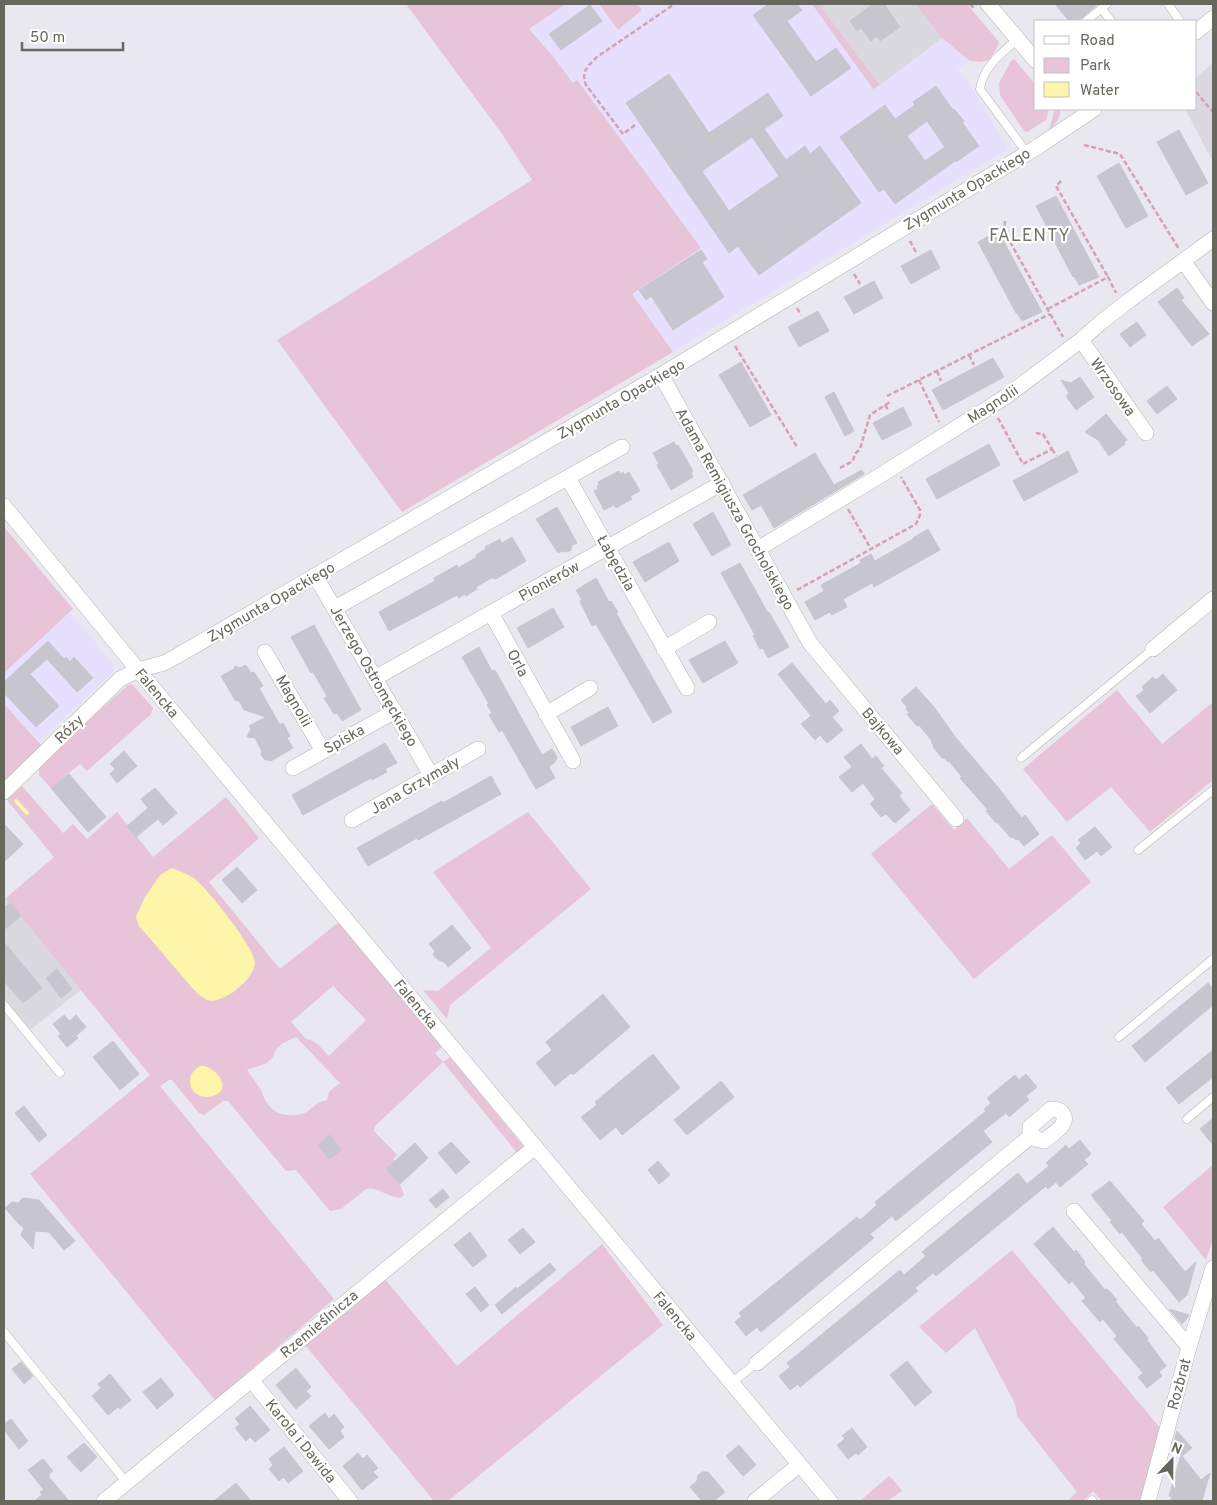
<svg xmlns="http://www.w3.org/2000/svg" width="1217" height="1505" font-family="Overpass,sans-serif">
  <rect width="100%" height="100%" fill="#e9e7f0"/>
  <path fill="#e6dffd" d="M566 4H599L618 30 642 11 637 4H812L873 89 942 38 970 61 957 68 972 88 1008 149 673 352 632 294 700 248 576 80 573 83 551 54 529 28Z
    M70 612 114 665 113 672 39 741 4 704V673Z"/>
  <path fill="#dad9df" d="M819 4H915L942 38 880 85Z
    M4 895 81 990 30 1030 4 998Z"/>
  <path fill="#dbd8e3" d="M1213 63V162L1185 109H1196V78Z"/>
  <path fill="#e7c4d7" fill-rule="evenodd" d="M406 4H566L529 29 551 54 573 83 577 80 701 248 632 294 673 352 402 512 277 340 532 180 502 134Z
    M599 4H637L642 10 618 30Z
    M812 4H819L880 85 873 89Z
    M915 4H967L999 42 997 48 989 60 981 62 970 61 942 38Z
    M1014 59 1036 85V109H1049L1046 120 1027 132 1024 131 1000 95 999 83 1011 61Z
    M1055 109H1060C1061 118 1056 124 1049 130Z
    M4 527 73 609 4 673Z
    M132 684 153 708 151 714 87 771 80 764 51 788 39 775V765L128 685Z
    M1117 690 1162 744 1213 702V780L1150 832 1111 787 1067 822 1023 769Z
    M4 704 43 747 4 783Z
    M22 786 63 833 73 824 87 839 117 812 153 857 226 797 259 838 209 882 280 969 339 922 442 1047 435 1053 443 1062 450 1057 524 1147 516 1154 515 1150 443 1062 375 1126 374 1131 397 1155 393 1159 395 1161 387 1169 400 1184 404 1195 400 1198C387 1197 377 1186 366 1189L341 1209 330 1211 296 1170 286 1171 228 1101H223L204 1115 199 1113 172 1080H169L160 1086 334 1299 215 1400 30 1174 150 1075 6 898 54 857 7 800ZM195 879 205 889 240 934 195 990 147 935 139 926 136 917 145 897ZM333 986 366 1020 329 1056C322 1049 316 1040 306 1039L291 1022ZM296 1037 340 1083 329 1092 327 1100 319 1102 307 1112 298 1115H286L278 1113 271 1108 265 1100 261 1090 247 1070 267 1063 273 1057 276 1049 283 1043Z
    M932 804 954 830 967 818 1009 869 1052 835 1091 882 974 979 871 854Z
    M528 812 591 889 450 1005 447 1019 423 990 438 991 491 948 433 872Z
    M1213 1165V1239L1206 1260 1163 1207Z
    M602 1244 663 1325 448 1501H434L305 1345 384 1278 457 1366Z
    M1012 1250 1160 1428 1141 1501H1102L1093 1491 1083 1501H1067L1077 1492 1017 1416 1015 1404 975 1328 946 1353 919 1327Z
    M889 1476 895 1482 902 1491 887 1501H860Z"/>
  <path fill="#fdf5aa" d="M172 868C181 872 189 874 196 880 208 890 257 950 255 964 253 976 241 986 232 993 225 997 214 1003 207 1000 197 995 189 984 182 976 170 962 159 949 147 935L139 926 136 917 145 897 160 875Z
    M200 1066H205C213 1069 219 1074 222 1082 227 1100 190 1104 190 1081 190 1074 194 1070 200 1066Z"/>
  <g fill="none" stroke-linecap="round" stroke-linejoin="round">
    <path stroke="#fdf5aa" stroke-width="4" d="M16 801 27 813"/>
  </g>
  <path fill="#c7c5ce" stroke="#c8c5d5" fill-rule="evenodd" d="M769 4H797L802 10 787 21 816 62 836 48 851 68 811 96 753 15Z
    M873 4H884L900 27 880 41 877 36 871 41 861 28 857 31 850 21Z
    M1055 4H1098L1078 21H1069Z
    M590 5 602 21 561 50 549 34Z
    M669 74 709 133 768 93 783 116 764 129 786 160 805 146 810 154 820 146 861 203 759 275 738 246 729 253 626 103ZM752 137 779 176 729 211 702 171Z
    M936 86 953 110 954 109 964 121 962 122 979 146 956 162 955 161 895 204 884 189 879 192 840 137 885 105 895 119 915 105 913 102ZM927 121 945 147 925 161 907 136Z
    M1179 130 1208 183 1186 195 1157 142Z
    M1119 163 1148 216 1126 228 1097 176Z
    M1056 196 1099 277 1079 285 1074 276 1073 277 1036 206Z
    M998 231 1042 312 1022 321 1017 313H1016L978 242Z
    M701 250 707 259 702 262 724 297 673 330 651 296 646 300 639 290Z
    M931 250 940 268 911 284 901 266Z
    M874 281 883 298 854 314 844 297Z
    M1177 288 1184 298 1181 300 1209 334 1192 346 1158 302Z
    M818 311 829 331 799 347 788 327Z
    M1137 322 1146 335 1130 347 1120 334Z
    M993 358 1004 377 943 410 932 390Z
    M741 362 771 415 750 427 719 375Z
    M1080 377 1094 397 1076 410 1066 396 1069 393 1061 380 1071 383Z
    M1167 386 1177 399 1157 414 1147 401Z
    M834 392 854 431 845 436 825 397Z
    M903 407 912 425 882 440 873 423Z
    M1106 414 1127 440 1124 442 1125 444 1109 456 1098 440 1085 432Z
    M674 442 676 446 678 445 693 471 691 472 693 477 671 490 657 465 659 464 653 453Z
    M989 444 1000 465 937 499 926 479Z
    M1068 451 1078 472 1024 501 1013 481Z
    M815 453 834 485 862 470 864 474 774 528 761 505 752 510 743 495Z
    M619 471 620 474 623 472 624 475 629 472 640 491 630 496 632 499 623 504 616 508 614 505 604 510 594 491 598 489 597 486 599 485 598 482Z
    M557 507 577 543 572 545 571 550 567 552 562 551 558 553 536 519Z
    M713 512 731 545 712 556 693 524Z
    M928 529 940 550 874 587 872 583 843 599 847 607 832 615 830 612 815 620 805 602 824 591 821 585 861 563 860 560 871 554 875 561 913 539V538Z
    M512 537 526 561 496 579 491 578 476 587 477 589 466 596 465 594 459 598 457 595 389 631 379 612 435 581 434 578 457 565 458 568 477 557 476 555 486 549 485 547 500 539 502 543Z
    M669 542 679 561 645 582 633 562Z
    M740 563 768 613 769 612 789 647 768 658 763 648 760 649 753 636 755 635 721 573Z
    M596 578 609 602 611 601 618 612 616 613 672 712 653 723 596 624 592 626 580 601 582 600 576 590Z
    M553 608 564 627 528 648 517 628Z
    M314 625 361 710 342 721 337 713 334 714 324 698 327 696 313 672 311 673 291 637Z
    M48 641 64 659 66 657 70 662 74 657 93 678 77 692 47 659 30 674 59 706 36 727 4 693V682Z
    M725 641 738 663 703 683 689 660Z
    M479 647 492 671 495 670 542 755 552 749 557 757 555 762 549 767 555 778 536 789 502 730 499 732 489 715 492 713 487 705 489 704 462 657Z
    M792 663 826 704 830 700 839 711 832 717 843 730 827 743 820 735 815 740 801 724 811 716 778 674Z
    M246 665 251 673 254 672 263 686 259 688 280 725 283 723 290 736 287 738 293 748 271 761 264 759 261 754 262 751 255 738 247 737 251 729 249 726 266 717 244 710 239 701 235 700 221 676 234 669 235 666 240 668Z
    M1163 674 1177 690 1150 713 1136 696 1144 690 1142 687 1153 677 1156 680Z
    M916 687 934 707 956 738 997 786 1014 808 1022 818 1025 815 1039 834 1024 846 1018 839 1016 840 1013 837 1011 838 997 822 996 823 986 811 988 810 960 778 962 777 949 761 948 762 944 758 943 759 933 747 934 746 931 742 932 741 919 725 917 726 907 714 909 713 906 709 907 707 901 700Z
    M608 707 618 726 581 746 571 727Z
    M385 743 397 763 385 769 387 772 372 780 371 778 303 815 292 795Z
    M861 744 872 759 876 756 884 766 881 768 902 793 899 796 910 810 895 823 886 814 881 817 870 804 875 799 863 783 852 792 839 777 852 767 844 757Z
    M124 751 137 766 117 783 110 774 115 769 110 764Z
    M69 774 106 817 88 832 51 788Z
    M491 776 501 794 418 840 417 838 368 866 357 848 442 801 443 803Z
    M155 788 177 813 163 825 158 819 136 837 127 826 148 808 141 799Z
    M4 824 23 844 4 862Z
    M1095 827 1112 847 1101 856 1097 851 1085 860 1076 848 1081 843 1078 840Z
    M237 867 257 890 242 903 222 880Z
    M10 903 21 916 4 930V908Z
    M452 925 471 948 448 967 445 963 437 959 433 954 435 951 429 944Z
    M4 942 42 988 23 1003 4 981Z
    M57 969 72 989 61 998 46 978Z
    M1208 983 1213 989V1005L1145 1062 1132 1046Z
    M603 994 630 1027 573 1075 571 1073 555 1086 536 1063 552 1050 546 1042Z
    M64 1015 70 1021 76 1015 86 1027 76 1036 78 1038 67 1047 58 1036 61 1034 53 1024Z
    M113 1041 139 1074 120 1090 93 1057Z
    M1213 1050V1077L1179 1104 1166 1088Z
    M653 1054 680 1088 622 1135 616 1127 600 1140 581 1117 597 1105 595 1102Z
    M1026 1074 1037 1087 1026 1096 1029 1100 1009 1117 1006 1113 983 1131 992 1142 896 1221 892 1216 870 1234 874 1238 761 1332 757 1327 746 1336 735 1322 742 1316 739 1313 857 1217 860 1220 877 1205 875 1202 986 1111 984 1109 991 1103 987 1098 1015 1075 1019 1080Z
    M721 1081 734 1097 687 1135 674 1120Z
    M24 1106 47 1135 39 1142 15 1113Z
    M1213 1118V1145L1200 1129Z
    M330 1135 341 1150 329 1159 318 1145Z
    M1080 1140 1091 1154 1084 1160 1088 1164 1060 1187 1056 1182 1048 1189 1046 1186 936 1276 933 1273 915 1288 918 1291 800 1387 798 1384 790 1390 779 1376 790 1367 787 1363 900 1270 904 1275 926 1256 922 1252 1018 1173 1027 1184 1049 1166 1046 1163 1066 1145 1069 1149Z
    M451 1142 470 1162 456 1174 438 1153Z
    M415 1143 428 1158 400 1184 386 1169Z
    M658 1161 670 1175 659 1184 648 1170Z
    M1110 1181 1144 1221 1141 1224 1155 1241 1158 1238 1185 1272 1196 1262 1187 1295 1179 1302 1153 1270 1151 1272 1141 1260 1143 1259 1122 1232 1120 1234 1110 1222 1112 1221 1091 1195Z
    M443 1189 449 1197 436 1208 429 1200Z
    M23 1198 39 1200 75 1241 64 1250 49 1232 35 1231 33 1249 21 1235 24 1228 17 1222 5 1208 12 1202 18 1203Z
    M1053 1227 1074 1252 1076 1250 1085 1262 1084 1264 1105 1290 1107 1289 1112 1294 1117 1300 1115 1301 1137 1328 1138 1326 1148 1338 1147 1340 1166 1366 1159 1372 1162 1376 1147 1388 1138 1377 1143 1373 1114 1339 1117 1336 1103 1319 1100 1322 1082 1301 1086 1298 1072 1281 1069 1284 1034 1244Z
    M523 1228 535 1242 520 1254 508 1240Z
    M470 1232 487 1256 473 1267 454 1245Z
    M550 1263 556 1270 502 1314 495 1305 516 1287 517 1289Z
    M475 1287 489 1305 481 1312 466 1294Z
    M1169 1309 1189 1315 1188 1317 1182 1324Z
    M907 1361 932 1392 915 1406 890 1375Z
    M21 1362 33 1376 24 1384 12 1369Z
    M296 1368 311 1387 306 1391 311 1396 296 1409 276 1385Z
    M110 1374 131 1400 120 1409 118 1407 108 1415 92 1396 101 1388 98 1384Z
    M161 1378 174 1395 157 1409 143 1392Z
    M250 1406 270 1430 255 1442 250 1437 246 1441 235 1428 240 1424 235 1419Z
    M325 1413 329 1419 334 1414 344 1427 340 1431 344 1437 329 1449 309 1426Z
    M11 1419 28 1441 19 1449 4 1430V1424Z
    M852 1428 867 1447 858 1455 856 1453 848 1459 837 1445 845 1439 842 1436Z
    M1177 1431 1192 1448 1182 1456 1201 1480 1210 1473 1202 1501H1170L1172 1497 1169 1496 1181 1455 1172 1446Z
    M84 1443 97 1457 81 1472 67 1457Z
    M739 1445 756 1465 743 1476 726 1456Z
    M284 1447 303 1471 288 1483 284 1477 279 1481 269 1469 273 1465 269 1459Z
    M358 1453 363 1459 367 1455 378 1468 373 1472 378 1477 362 1490 343 1466Z
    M43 1459 53 1471 49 1474V1477L69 1501H34L42 1495 40 1492 44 1490 28 1470Z
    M702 1472H708L725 1492 714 1501H702L690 1487 697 1481 698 1475Z
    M236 1483 251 1501H214Z"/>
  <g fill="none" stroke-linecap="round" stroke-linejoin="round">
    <defs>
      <path id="service" d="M1168 4 1180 21
        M1102 9 1111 21
        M1086 21 1107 4
        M1018 39C1002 52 983 67 980 89L1027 153
        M1021 758 1153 649
        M1138 850 1213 790
        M4 1005 60 1073
        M1119 1037 1213 959
        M1187 1119 1213 1097
        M4 1332 127 1483
        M731 1383 757 1363
        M1092 1500 1093 1501"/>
      <path id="minor" d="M1183 261 1213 303
        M1081 340 1146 433
        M661 375 810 643 956 819
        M568 478 687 688
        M758 549 876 478 1004 398 1081 340 1100 323 1131 299 1213 239
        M316 577 431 775
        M335 608 622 447
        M491 613 573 761
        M664 649 709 622
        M1153 649 1213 599
        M265 652 323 751
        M375 678 722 483
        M546 714 590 688
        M293 768 395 711
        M4 792 120 679 138 670
        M352 820 478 749
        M1051 1109C1055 1109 1059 1109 1062 1113 1071 1124 1051 1135 1044 1141L1036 1139 1030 1132V1127Z
        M1074 1211 1189 1347
        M757 1363 1032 1135
        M251 1380 350 1501
        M104 1501 535 1147
        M755 1501 799 1465
        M1148 1501 1189 1347 1213 1268"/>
      <path id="tertiary" d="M988 4 1036 61
        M1196 32 1213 18
        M4 506 138 670 830 1501
        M138 670 164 663 177 656 661 375 1039 146 1094 109"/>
    </defs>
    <use href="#service" stroke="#b6b6af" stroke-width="9"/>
    <use href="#minor" stroke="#b6b6af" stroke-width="16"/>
    <use href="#tertiary" stroke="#b6b6af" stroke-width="16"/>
    <path stroke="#d1a4b0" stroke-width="2.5" stroke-dasharray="5 2.5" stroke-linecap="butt" d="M970 4 975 9
      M1196 92 1213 112
      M635 125 623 134 586 85C581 71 587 67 597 57L673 5
      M1084 145 1120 154 1179 249
      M1061 181 1056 186 1108 277
      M1005 221 1004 231 1063 337
      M910 241 917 254
      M854 274 860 284
      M797 308 801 315
      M1048 309 1108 277 1116 293
      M735 346 797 447
      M969 355 974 365
      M937 371 941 381
      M919 380 939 422
      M887 396 1050 314
      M885 405 889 411
      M998 418 1023 464 1052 449 1043 434 1036 433
      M1052 449 1056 456
      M840 468 853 461 855 454 860 449 870 415 890 402
      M848 509 871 549
      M797 590 916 524 920 515V510L901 477"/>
    <use href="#service" stroke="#fff" stroke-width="8"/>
    <use href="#minor" stroke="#fff" stroke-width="15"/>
    <use href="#tertiary" stroke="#fff" stroke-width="15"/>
  </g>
  <g text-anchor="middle" stroke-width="4.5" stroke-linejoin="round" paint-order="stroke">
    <g font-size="15" fill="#67675e" stroke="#fff">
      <text transform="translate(967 189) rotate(-31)" y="5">Zygmunta Opackiego</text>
      <text transform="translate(1113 387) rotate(55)" y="5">Wrzosowa</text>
      <text transform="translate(621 399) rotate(-30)" y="5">Zygmunta Opackiego</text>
      <text transform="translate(993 404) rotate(-33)" y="5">Magnolii</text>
      <text transform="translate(735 509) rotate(61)" y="5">Adama Remigiusza Grocholskiego</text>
      <text transform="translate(616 563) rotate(60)" y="5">Łabędzia</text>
      <text transform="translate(549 581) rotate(-29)" y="5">Pionierów</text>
      <text transform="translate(271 602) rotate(-30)" y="5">Zygmunta Opackiego</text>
      <text transform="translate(518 663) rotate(62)" y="5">Orla</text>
      <text transform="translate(374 676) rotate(60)" y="5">Jerzego Ostromęckiego</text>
      <text transform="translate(157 693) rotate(50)" y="5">Falencka</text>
      <text transform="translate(294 701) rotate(60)" y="5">Magnolii</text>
      <text transform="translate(69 729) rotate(-44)" y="5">Róży</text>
      <text transform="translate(883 731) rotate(50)" y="5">Bajkowa</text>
      <text transform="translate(344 739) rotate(-29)" y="5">Spiska</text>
      <text transform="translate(415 785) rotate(-30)" y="5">Jana Grzymały</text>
      <text transform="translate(416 1004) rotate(50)" y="5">Falencka</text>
      <text transform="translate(675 1316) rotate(50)" y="5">Falencka</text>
      <text transform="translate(319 1324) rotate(-40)" y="5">Rzemieślnicza</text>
      <text transform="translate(1179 1384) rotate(-75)" y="5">Rozbrat</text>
      <text transform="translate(301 1441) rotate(51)" y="5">Karola i Dawida</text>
    </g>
    <g font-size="18" letter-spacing="1" fill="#74736a" stroke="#fff">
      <text x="1030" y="241">FALENTY</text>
    </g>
  </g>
  <rect width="1217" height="1505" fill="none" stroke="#67675e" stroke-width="10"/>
  <rect x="1034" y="20" width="162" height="90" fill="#ffffff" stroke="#c2c2bf"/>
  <rect x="1044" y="36" width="25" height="8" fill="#ffffff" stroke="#c2c2bf"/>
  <text x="1080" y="45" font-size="15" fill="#67675e">Road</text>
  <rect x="1044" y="58" width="25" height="15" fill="#e7c4d7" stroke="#c2c2bf"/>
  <text x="1080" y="70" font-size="15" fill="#67675e">Park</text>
  <rect x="1044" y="82" width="25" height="15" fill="#fdf5aa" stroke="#c2c2bf"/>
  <text x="1080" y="95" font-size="15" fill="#67675e">Water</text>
  <g transform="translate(1172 1460) rotate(22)" stroke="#ffffff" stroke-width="4" paint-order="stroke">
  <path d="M0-4L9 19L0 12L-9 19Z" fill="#67675e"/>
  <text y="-8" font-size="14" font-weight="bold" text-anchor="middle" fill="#67675e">N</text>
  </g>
  <path d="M22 42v8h101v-8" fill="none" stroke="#67675e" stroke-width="2.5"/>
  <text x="30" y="42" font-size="15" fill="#67675e" stroke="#ffffff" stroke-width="4" paint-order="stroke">50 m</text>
</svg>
